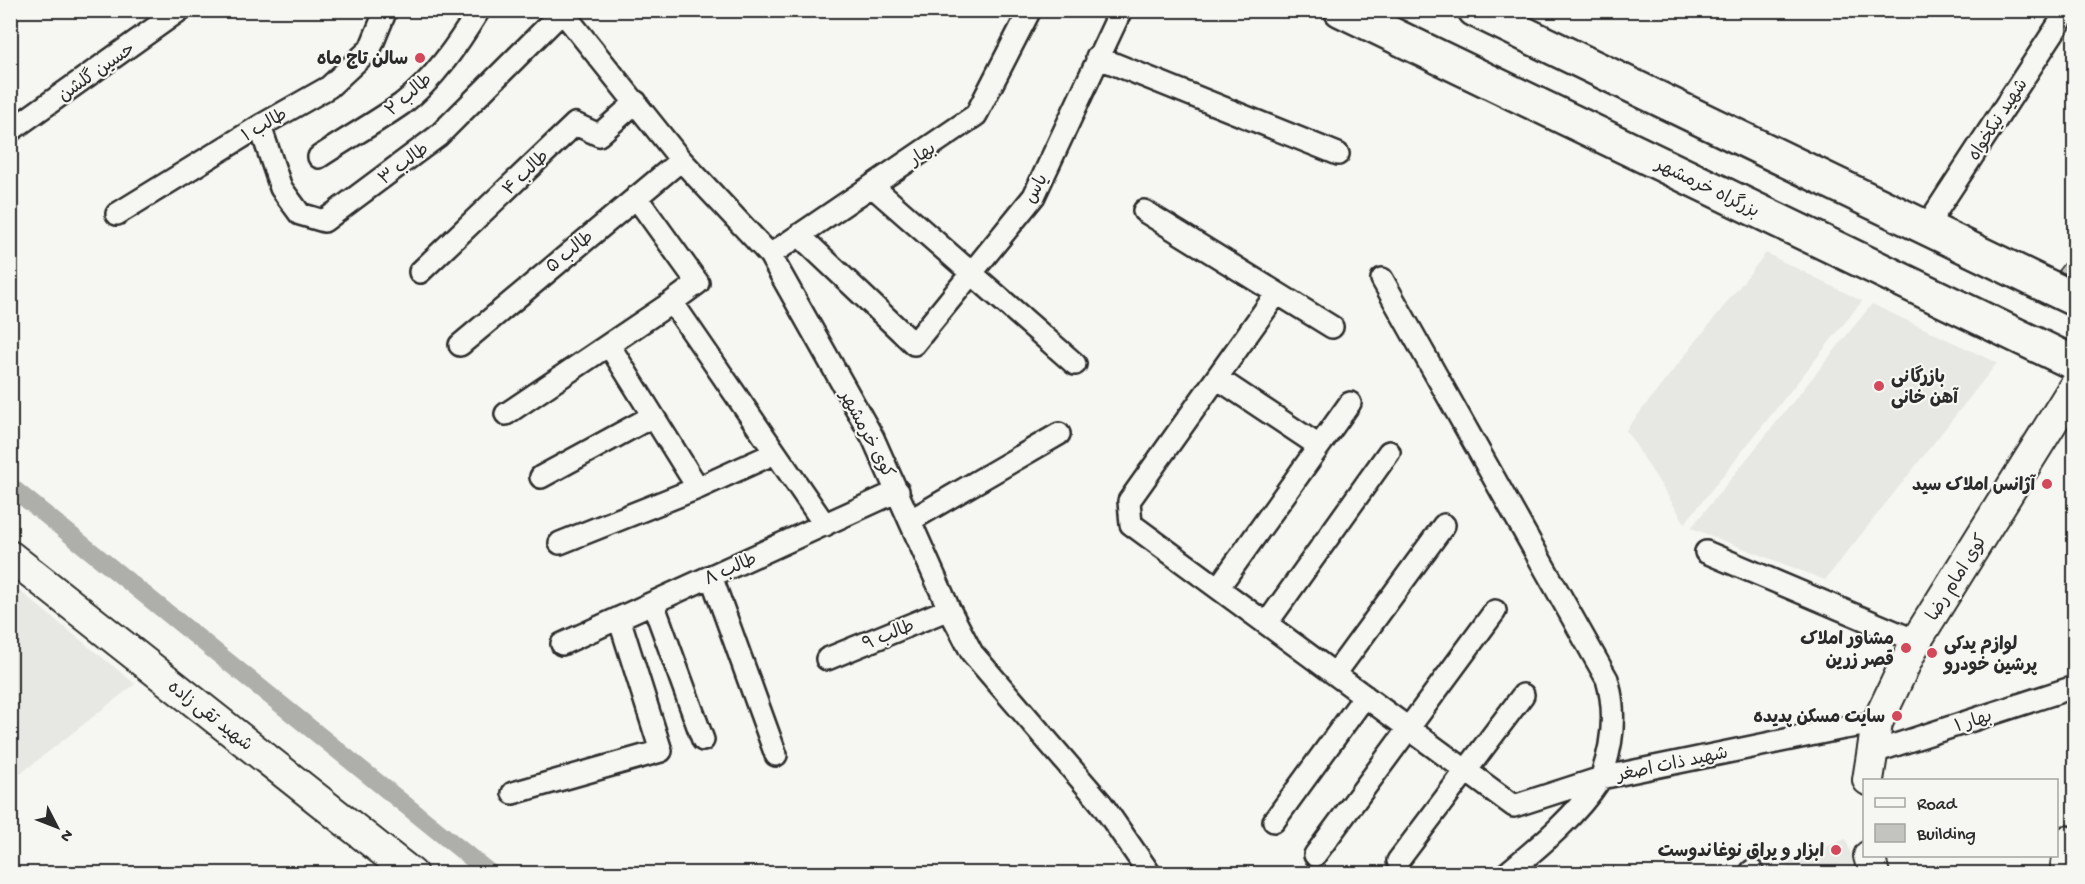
<svg xmlns="http://www.w3.org/2000/svg" width="2085" height="884" font-family="'Gochi Hand','Playpen Sans Arabic',sans-serif">
  <rect width="100%" height="100%" fill="#f6f6f2"/>
  <filter id="ink" filterUnits="userSpaceOnUse"><feTurbulence type="fractalNoise" baseFrequency=".0167" numOctaves="2"/><feDisplacementMap in="SourceGraphic" scale="12" xChannelSelector="R" yChannelSelector="G"/><feConvolveMatrix kernelMatrix="1 2 1 2 8 2 1 2 1" color-interpolation-filters="sRGB"/></filter>
  <g filter="url(#ink)">
    <path fill="#e7e7e3" d="M1766 253 1862 301 1685 523 1626 430Z
      M1872 304 1997 363 1825 580 1691 528Z
      M11 584 135 684 11 781Z
      M1846 839 1855 867 1852 873H1789L1785 864Z"/>
    <g fill="none" stroke-linecap="round" stroke-linejoin="round">
      <path stroke="#aeaeab" stroke-width="18" d="M10 486 491 874"/>
    </g>
    <path fill="#c3c3c0" stroke="#2b2b2b" stroke-width="1.5" d="M2074 250V278L2058 271Z"/>
    <g fill="none" stroke-linecap="round" stroke-linejoin="round">
      <defs>
        <path id="minor" d="M561 10 681 160 770 255 873 438 949 609 972 653 1101 803 1150 874
          M1097 57 1338 154
          M260 126 281 188 300 214 324 221 438 136 564 10
          M10 131 180 10
          M319 157C346 139 375 123 402 104 434 80 458 44 479 10
          M872 186 1075 364
          M636 197 698 283 672 302 825 525
          M1144 211 1332 327
          M117 214 260 126 329 87 370 49 386 10
          M1926 227 2068 10
          M799 235 914 344 1034 196 1121 10
          M770 255 976 115 1030 10
          M420 272 575 124 599 135 636 102
          M1277 293 1129 501 1131 524 1514 806 1601 778C1613 745 1617 713 1607 679L1382 279
          M460 345 681 160
          M609 345 698 488
          M1217 378 1319 446
          M506 414 672 302
          M541 477 653 416
          M911 520 1059 434
          M560 543 698 488 775 453
          M1706 552 1916 641
          M711 576 776 755
          M1218 588 1350 403
          M653 603 703 740
          M1267 623 1389 452
          M562 644 898 491
          M827 659 949 609
          M1335 674 1444 525
          M1871 753 2074 687
          M513 793 661 751 619 618
          M1274 821 1365 696
          M1315 855 1495 611
          M1398 861 1523 695
          M1752 871V874
          M1506 874C1541 845 1576 816 1601 778L1844 728 1877 723
          M2061 874 2066 837"/>
        <path id="secondary" d="M10 556 412 874
          M1868 780 1877 723 1916 641 2074 387
          M1869 856 1874 874"/>
        <path id="trunk" d="M1341 10 2074 363
          M1475 10 2074 299"/>
      </defs>
      <use href="#minor" stroke="#2b2b2b" stroke-width="26"/>
      <use href="#secondary" stroke="#2b2b2b" stroke-width="34"/>
      <use href="#trunk" stroke="#2b2b2b" stroke-width="38"/>
      <use href="#minor" stroke="#f6f6f2" stroke-width="21"/>
      <use href="#secondary" stroke="#f6f6f2" stroke-width="30"/>
      <use href="#trunk" stroke="#f6f6f2" stroke-width="33"/>
    </g>
  </g>
  <g fill="#d1495b" stroke="#f6f6f2" stroke-width="2">
    <circle cx="420" cy="58" r="6"/>
    <circle cx="1879" cy="386" r="6"/>
    <circle cx="2047" cy="484" r="6"/>
    <circle cx="1906" cy="648" r="6"/>
    <circle cx="1932" cy="653" r="6"/>
    <circle cx="1897" cy="716" r="6"/>
    <circle cx="1836" cy="850" r="6"/>
  </g>
  <g text-anchor="middle" stroke-width="4.5" stroke-linejoin="round" paint-order="stroke">
    <g font-size="18" font-weight="bold" fill="#2b2b2b" stroke="#f6f6f2" text-anchor="end">
      <text x="408" y="64">سالن تاج ماه</text>
      <text x="1891" y="382" text-anchor="start">بازرگانی<tspan x="1891" dy="21">آهن خانی</tspan></text>
      <text x="2035" y="490">آژانس املاک سید</text>
      <text x="1894" y="644">مشاور املاک<tspan x="1894" dy="21">قصر زرین</tspan></text>
      <text x="1944" y="649" text-anchor="start">لوازم یدکی<tspan x="1944" dy="21">پرشین خودرو</tspan></text>
      <text x="1885" y="722">سایت مسکن پدیده</text>
      <text x="1824" y="856">ابزار و یراق نوغاندوست</text>
    </g>
    <g font-size="18" fill="#2b2b2b" stroke="#f6f6f2">
      <text transform="translate(96 71) rotate(-35)" y="6">حسین گلشن</text>
      <text transform="translate(408 94) rotate(-41)" y="6">طالب ۲</text>
      <text transform="translate(1997 119) rotate(-57)" y="6">شهید نیکخواه</text>
      <text transform="translate(264 124) rotate(-30)" y="6">طالب ۱</text>
      <text transform="translate(922 153) rotate(-33)" y="6">بهار</text>
      <text transform="translate(403 163) rotate(-37)" y="6">طالب ۳</text>
      <text transform="translate(525 172) rotate(-44)" y="6">طالب ۴</text>
      <text transform="translate(1708 187) rotate(26)" y="6">بزرگراه خرمشهر</text>
      <text transform="translate(1035 188) rotate(-61)" y="6">یاس</text>
      <text transform="translate(569 251) rotate(-39)" y="6">طالب ۵</text>
      <text transform="translate(868 434) rotate(62)" y="6">کوی خرمشهر</text>
      <text transform="translate(730 568) rotate(-24)" y="6">طالب ۸</text>
      <text transform="translate(1956 577) rotate(-58)" y="6">کوی امام رضا</text>
      <text transform="translate(888 634) rotate(-22)" y="6">طالب ۹</text>
      <text transform="translate(211 715) rotate(38)" y="6">شهید تقی زاده</text>
      <text transform="translate(1973 720) rotate(-18)" y="6">بهار ۱</text>
      <text transform="translate(1672 763) rotate(-12)" y="6">شهید ذات اصغر</text>
    </g>
  </g>
  <rect width="2085" height="884" fill="none" stroke="#f6f6f2" stroke-width="36"/>
  <rect x="18" y="18" width="2049" height="848" fill="none" stroke="#2b2b2b" stroke-width="2" filter="url(#ink)"/>
  <rect x="1863" y="779" width="195" height="78" fill="#f6f6f2" stroke="#a5a5a2" stroke-width="1.5"/>
  <rect x="1875" y="798" width="30" height="9" fill="#f6f6f2" stroke="#a5a5a2" stroke-width="1.5"/>
  <text x="1917" y="809" font-size="18" fill="#2b2b2b">Road</text>
  <rect x="1875" y="824" width="30" height="18" fill="#c3c3c0" stroke="#a5a5a2" stroke-width="1.5"/>
  <text x="1917" y="839" font-size="18" fill="#2b2b2b">Building</text>
  <g transform="translate(57 827) rotate(132)" stroke="#f6f6f2" stroke-width="4.5" paint-order="stroke">
  <path d="M0-4.5L10 22L0 15L-10 22Z" fill="#2b2b2b"/>
  <text y="-9" font-size="16" font-weight="bold" text-anchor="middle" fill="#2b2b2b">N</text>
  </g>
</svg>
